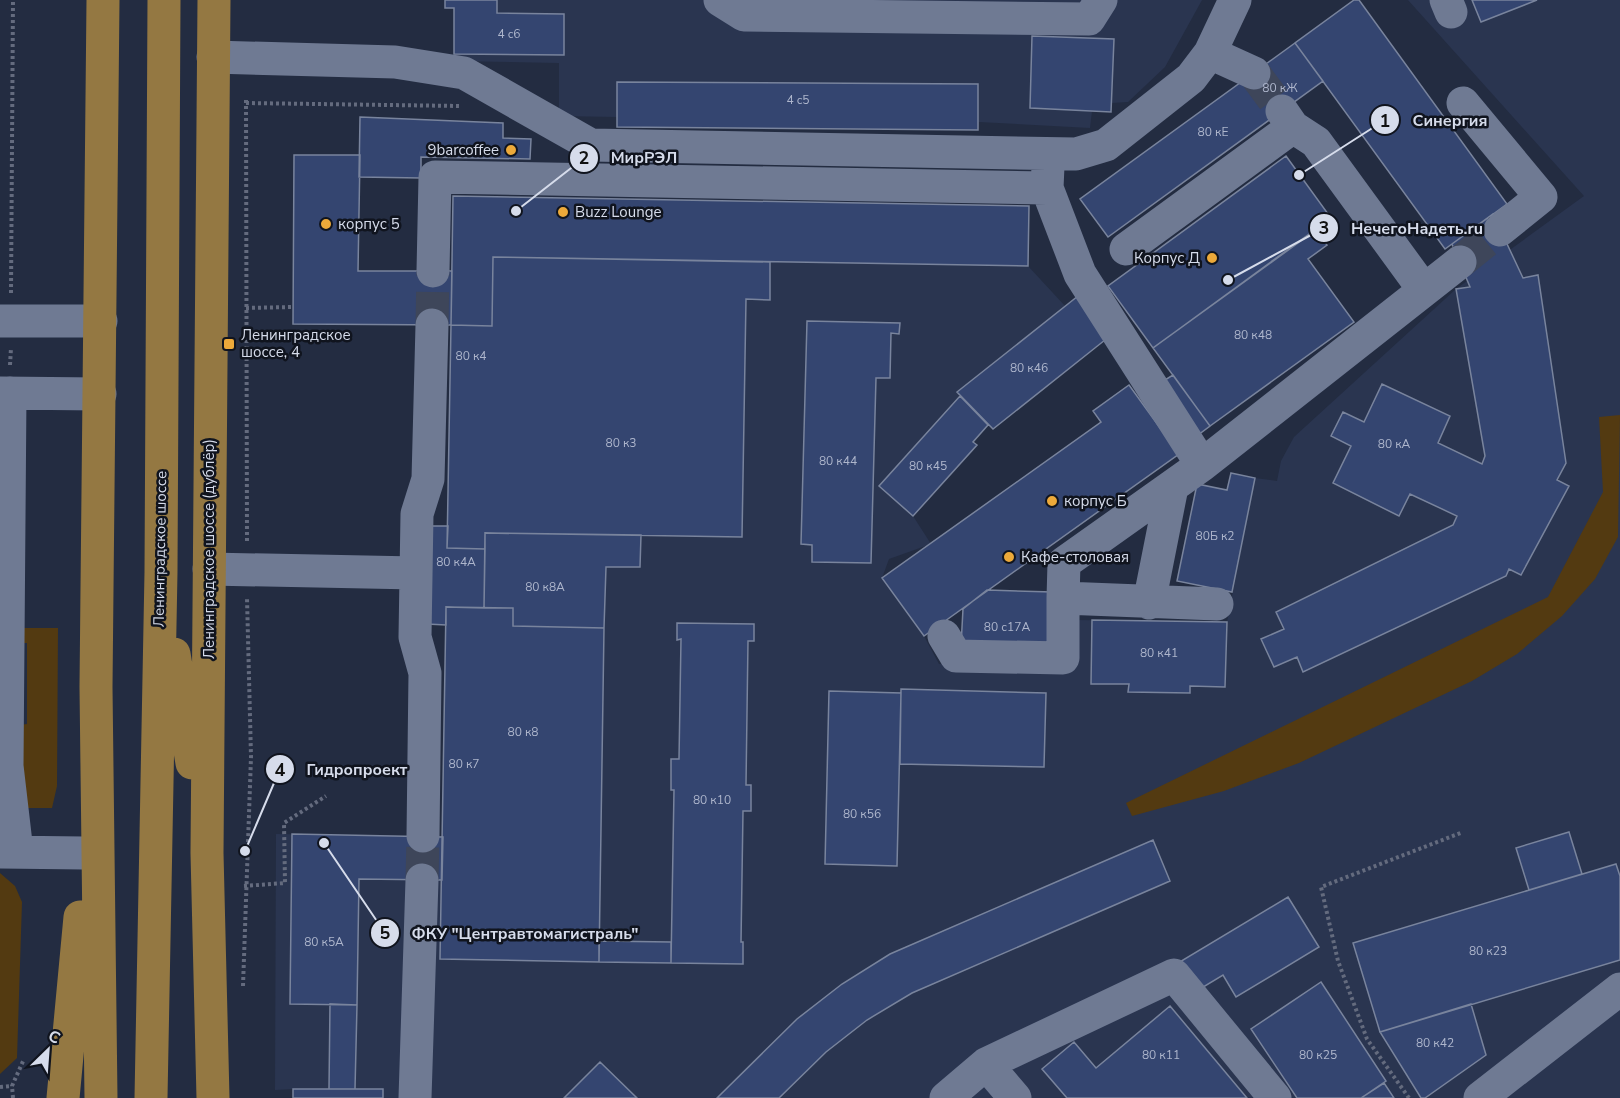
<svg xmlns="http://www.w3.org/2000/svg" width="1620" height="1098" font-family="'Nunito Sans',sans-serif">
  <rect width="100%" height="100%" fill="#232c41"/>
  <path fill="#2a3550" d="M445 0H1202L1165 67 1128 102 1111 103V112L1092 111 1090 128 979 122 978 130 617 127V117L559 116V63L454 61V9L445 8Z
    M1408 0H1620V1098H293V1089L275 1090 276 834 442 837 446 625 427 624 448 526 453 196 1029 206 1028 266 1065 306 1078 296 1110 336 993 429 988 425 973 442 977 445 913 516 931 544 889 559 882 578 924 636 939 664 1074 667 1075 620 1227 622 1255 478 1277 481 1281 461 1294 437 1456 289 1584 196Z"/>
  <path fill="#533a11" d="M1620 415 1618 537 1595 579 1562 616 1517 654 1472 681 1299 763 1224 791 1132 816 1126 803 1548 597 1603 492 1599 417Z
    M19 628H58L57 786 52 808H20V725L27 724V643H19Z
    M0 873 15 886 22 902 17 1058 0 1074Z"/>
  <path fill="#344570" stroke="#79849d" stroke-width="1.5" d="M445 0H497V13L564 14V55L454 54V8H445Z
    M1354 0H1359L1507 204 1445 249 1295 43Z
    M1472 0H1537L1481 22Z
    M1032 36 1114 39 1111 112 1030 108Z
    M1295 43 1323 81 1108 237 1080 199Z
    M617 82 978 84V130L617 127Z
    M360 117 503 123V138L531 139 530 159 421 157V178L359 177Z
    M294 155H360L358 271H452L451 325 293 324Z
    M1286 156 1331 218 1153 348 1108 286Z
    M453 196 1029 206 1028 266 493 257 492 326 451 325Z
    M1493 214 1523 278 1538 275 1566 463 1557 480 1569 486 1521 575 1509 569 1506 576 1303 672 1297 657 1274 667 1261 639 1284 629 1276 612 1453 525 1457 516 1410 494 1399 516 1333 483 1351 446 1331 436 1343 412 1364 422 1382 384 1450 416 1438 443 1482 464 1485 456 1456 289 1470 287 1452 244Z
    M1316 230 1327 245 1308 259 1354 322 1210 426 1153 348Z
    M493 257 770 262V300L746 299 742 537 485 533V549L447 548 451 325 492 326Z
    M1078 296 1110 336 993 429 957 392Z
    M807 321 900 323 899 334 891 333 890 378H876L871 563 812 562V545L801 544Z
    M1173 375 1210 426 1198 435 1160 383Z
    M1129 385 1179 454 924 636 882 578 1101 422 1093 411Z
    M960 396 988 425 973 442 977 445 913 516 879 486Z
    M1231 473 1255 478 1232 592 1177 581 1197 484 1227 490Z
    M429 526H448L447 548 485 549 484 608 446 607V625L427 624Z
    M485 533 641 535 640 567H606L604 628 513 626V608H484Z
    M987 590 1052 592 1051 648 961 646 963 609Z
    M446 607 513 608V626L604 628 599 962 440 959Z
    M1092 620 1227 622 1225 687 1190 686V693L1128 692 1129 684H1091Z
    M677 623 754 624V641H748L746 785H751V811H743L741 942H743V964L671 963 674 790H671V759H679L681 639 677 640Z
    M901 689 1046 693 1044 767 900 764Z
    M829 691 901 693 897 866 825 864Z
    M1569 832 1582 874 1529 890 1516 848Z
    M292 834 443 837 442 880 359 879 357 1005 290 1004Z
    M1153 840 1170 881 912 993 867 1020 826 1052 779 1098H717L797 1019 842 984 890 954Z
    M1616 864 1620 876V960L1380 1032 1353 943Z
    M1288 897 1319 947 1236 997 1223 975 1195 992 1178 963Z
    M599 941 671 942V963L599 962Z
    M1321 982 1386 1081 1361 1098H1297L1251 1029Z
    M330 1004 357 1005 355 1089H329Z
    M1471 1004 1486 1055 1425 1098H1421L1380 1032Z
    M1170 1006 1247 1098H1067L1042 1069 1074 1042 1096 1068Z
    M600 1062 637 1098H564Z
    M1384 1083 1394 1098H1361Z
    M293 1089H383V1098H293Z"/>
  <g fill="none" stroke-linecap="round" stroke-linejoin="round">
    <path stroke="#3e465a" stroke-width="33" stroke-dasharray="33 16" stroke-linecap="butt" d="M1254 73 1282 111
      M1460 262 1500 230
      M432 325 433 271
      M422 880 423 836"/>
    <path stroke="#646b7e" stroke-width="4" stroke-dasharray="3 3" stroke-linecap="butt" d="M246 100 247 542
      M246 103 461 106
      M11 293 13 0
      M246 308 293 307
      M10 365 11 348
      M244 886 285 883 284 823 326 796
      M243 986 251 757 247 598
      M0 1087 12 1086
      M13 1098 12 1086 24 1059
      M1409 1098 1367 1039 1338 961 1321 887 1463 832"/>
    <path stroke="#6f7a93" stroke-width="33" d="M720 0 744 15 1089 19 1101 0
      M1446 0 1451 12
      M1210 53 1254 73
      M213 57 395 62 464 73 591 145 1076 154 1106 145 1191 78 1210 53 1235 0
      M1463 103 1541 197 1500 230
      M1282 111 1293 127 1316 142 1424 290
      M1048 166 1047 188 1080 274 1202 465
      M1126 249 1293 127
      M433 271 435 177 1047 188
      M0 321H101
      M0 393 100 394
      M10 393 7 766 17 852
      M209 569 416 573
      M1149 603 1172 487
      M1217 604 1063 598 1064 563 1202 465 1460 262
      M944 636 956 656 1063 658V598
      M423 836 425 673 415 637 417 514 428 479 432 325
      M0 852 84 853
      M986 1064 1015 1098
      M415 1098 422 880
      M946 1098 986 1064 1174 975 1275 1098
      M1480 1098 1620 989"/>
    <path stroke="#947842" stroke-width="33" d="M174 654 192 763
      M63 1098 80 917
      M101 1098 96 687 103 0
      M151 1098 161 572 164 0
      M213 1098 207 853 214 0"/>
  </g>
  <g fill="#eca93a" stroke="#10141e" stroke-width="2">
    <circle cx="511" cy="150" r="6"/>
    <circle cx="563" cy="212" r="6"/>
    <circle cx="326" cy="224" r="6"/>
    <circle cx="1212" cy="258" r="6"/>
    <rect x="223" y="338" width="12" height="12" rx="3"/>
    <circle cx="1052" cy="501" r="6"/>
    <circle cx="1009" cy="557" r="6"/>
  </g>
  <g text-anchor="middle" stroke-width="5" stroke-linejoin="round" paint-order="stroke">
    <g font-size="12" fill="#aeb6cc">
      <text x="509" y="38">4 с6</text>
      <text x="1280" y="92">80 кЖ</text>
      <text x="798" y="104">4 с5</text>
      <text x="1213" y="136">80 кЕ</text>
      <text x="1253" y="339">80 к48</text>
      <text x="471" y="360">80 к4</text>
      <text x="1029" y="372">80 к46</text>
      <text x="621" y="447">80 к3</text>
      <text x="1394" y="448">80 кА</text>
      <text x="838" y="465">80 к44</text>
      <text x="928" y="470">80 к45</text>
      <text x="1215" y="540">80Б к2</text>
      <text x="456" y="566">80 к4А</text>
      <text x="545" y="591">80 к8А</text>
      <text x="1007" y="631">80 с17А</text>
      <text x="1159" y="657">80 к41</text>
      <text x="523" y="736">80 к8</text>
      <text x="464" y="768">80 к7</text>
      <text x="712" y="804">80 к10</text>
      <text x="862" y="818">80 к56</text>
      <text x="324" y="946">80 к5А</text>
      <text x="1488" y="955">80 к23</text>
      <text x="1435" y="1047">80 к42</text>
      <text x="1161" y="1059">80 к11</text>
      <text x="1318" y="1059">80 к25</text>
    </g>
    <g font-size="15" fill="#d6dceb" stroke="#10141e" text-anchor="start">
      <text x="499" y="155" text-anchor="end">9barcoffee</text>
      <text x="575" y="217">Buzz Lounge</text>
      <text x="338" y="229">корпус 5</text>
      <text x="1200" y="263" text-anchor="end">Корпус Д</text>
      <text x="241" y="340">Ленинградское<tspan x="241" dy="17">шоссе, 4</tspan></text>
      <text x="1064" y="506">корпус Б</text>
      <text x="1021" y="562">Кафе-столовая</text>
    </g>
    <g font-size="15" fill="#d6dceb" stroke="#10141e">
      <text transform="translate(160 549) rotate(-89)" y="5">Ленинградское шоссе</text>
      <text transform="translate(209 549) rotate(-90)" y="5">Ленинградское шоссе (дублёр)</text>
    </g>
  </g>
  <path fill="none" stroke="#d6dceb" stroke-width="2" d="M1299 175L1385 120M516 211L584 158M1228 280L1324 228M245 851L280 769M324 843L385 933"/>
  <g fill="#d6dceb" stroke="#10141e" stroke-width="2">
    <circle cx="1299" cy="175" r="6"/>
    <circle cx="516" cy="211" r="6"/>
    <circle cx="1228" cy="280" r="6"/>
    <circle cx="245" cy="851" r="6"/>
    <circle cx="324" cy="843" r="6"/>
    <circle cx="1385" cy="120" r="15"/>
    <circle cx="584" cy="158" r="15"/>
    <circle cx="1324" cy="228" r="15"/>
    <circle cx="280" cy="769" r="15"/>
    <circle cx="385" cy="933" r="15"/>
  </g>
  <g font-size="18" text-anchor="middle" font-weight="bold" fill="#111">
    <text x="1385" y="127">1</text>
    <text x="584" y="164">2</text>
    <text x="1324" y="234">3</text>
    <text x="280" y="776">4</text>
    <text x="385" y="939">5</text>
  </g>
  <g font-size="16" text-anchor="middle" font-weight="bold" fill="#d6dceb" stroke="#10141e" stroke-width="5" stroke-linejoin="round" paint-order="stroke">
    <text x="1450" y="126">Синергия</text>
    <text x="644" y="163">МирРЭЛ</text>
    <text x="1417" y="234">НечегоНадеть.ru</text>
    <text x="357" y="775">Гидропроект</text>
    <text x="525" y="939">ФКУ "Центравтомагистраль"</text>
  </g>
  <g transform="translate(48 1050) rotate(25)" stroke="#10141e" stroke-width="4.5" paint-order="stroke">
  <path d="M0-4.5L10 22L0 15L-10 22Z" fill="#d6dceb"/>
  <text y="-9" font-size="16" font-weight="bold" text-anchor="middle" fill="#d6dceb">С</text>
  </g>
</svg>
